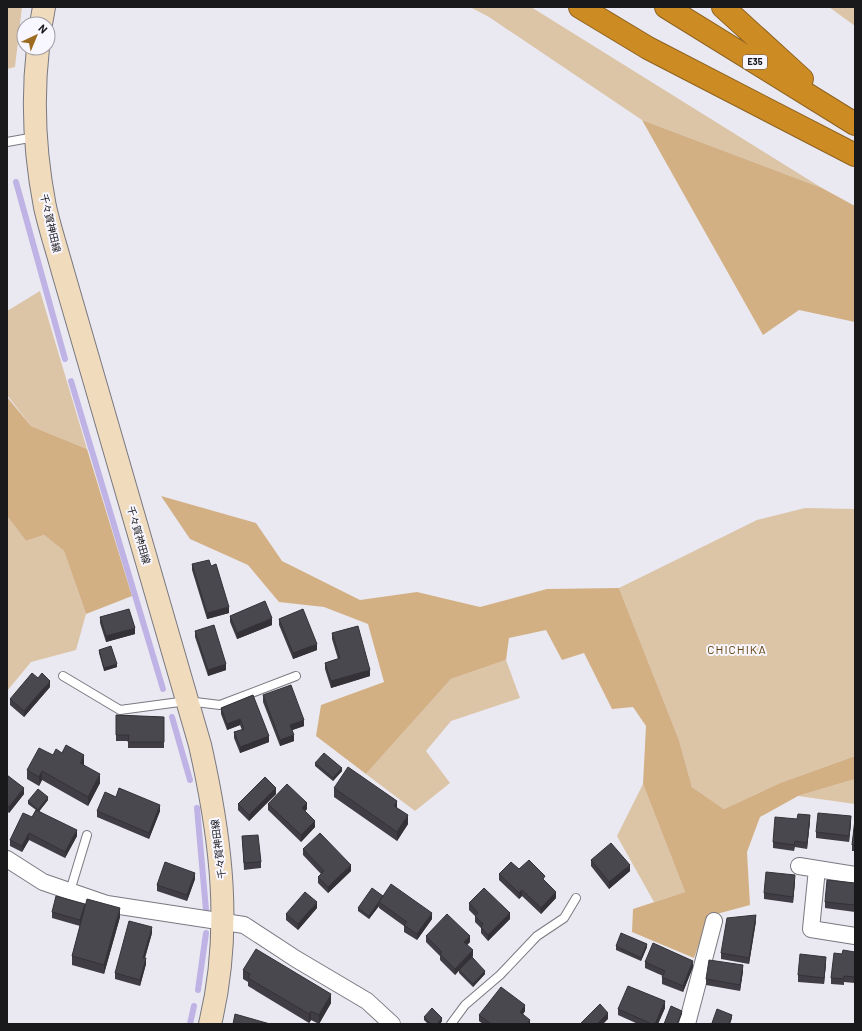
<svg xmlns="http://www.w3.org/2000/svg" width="862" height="1031" font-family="Barlow,'Noto Sans JP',sans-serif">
  <rect width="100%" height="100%" fill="#eae9f1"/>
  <path fill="#dcc4a7" d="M7 7H22L15 67 7 69Z
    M470 7H531L822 188 642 120 489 17Z
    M829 7H855V26Z
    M40 291 87 449 31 426 7 395V311Z
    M805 508 855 509V756L780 783 724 809 692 787 679 740 619 588 757 520Z
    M7 516 26 541 44 535 64 551 86 614 76 650 31 662 7 691Z
    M506 660 520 698 451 721 426 751 450 783 415 811 366 774 451 679Z
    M855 779V804L798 796Z
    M643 784 685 892 654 902 617 836Z"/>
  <path fill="#d2b084" d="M642 120 822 188 855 206V322L799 310 763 335Z
    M7 397 31 426 87 449 132 596 86 614 64 551 44 535 26 541 7 516Z
    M161 496 256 523 282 561 360 600 417 592 480 607 547 589 619 588 679 740 692 787 724 809 780 783 855 756V779L798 796 760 817 747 852 750 905 709 916 694 958 632 932 633 909 685 892 643 784 646 726 633 707 612 709 584 653 562 660 546 630 509 638 506 660 451 679 366 774 316 736 321 705 384 682 368 624 324 607 279 602 248 565 190 539Z"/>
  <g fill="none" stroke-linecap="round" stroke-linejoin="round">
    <path stroke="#beb3e4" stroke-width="6" d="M16 182 65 359
      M71 381 163 689
      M172 717 190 780
      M197 808 206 910
      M198 990 206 933
      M190 1024 194 1006"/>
    <defs>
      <path id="service" d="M7 142 35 137
        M63 676 120 710 187 701 220 705 296 676
        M70 891 87 835
        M451 1024 465 1005 500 975 537 936 564 918 576 898"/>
      <path id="minor" d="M7 859 43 882 107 904 244 925 296 959 367 1001 392 1024
        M799 866 855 875
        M817 869 811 929 855 936
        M687 1024 714 921"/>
      <path id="secondary" d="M41 24 44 7
        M38 48C32 100 35 155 45 207 50 229 57 250 63 272L200 745C221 838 233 930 210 1024"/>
      <path id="motorway" d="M580 7 648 48 855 155
        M666 7 855 124
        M723 7 802 79"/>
    </defs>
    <use href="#service" stroke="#7a7880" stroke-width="10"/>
    <use href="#minor" stroke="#7a7880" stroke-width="18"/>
    <use href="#secondary" stroke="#7a7880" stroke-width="24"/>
    <use href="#motorway" stroke="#8e6321" stroke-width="24"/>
    <use href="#service" stroke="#fff" stroke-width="8"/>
    <use href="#minor" stroke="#fff" stroke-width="16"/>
    <use href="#secondary" stroke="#f0dcbd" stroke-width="22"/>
    <use href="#motorway" stroke="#cd8b23" stroke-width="22"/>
  </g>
  <path fill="#403e44" d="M192 564 211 566 229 613 207 619 192 570Z
    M230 616 272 625 237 639 230 622Z
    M100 617 135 634 106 642 100 623Z
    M279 619 317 650 293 659 279 625Z
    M195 631 226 670 208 676 195 637Z
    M332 633 370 676 331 688 325 669V663L338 659 332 639Z
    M99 650 117 667 104 671 99 653Z
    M50 687 24 717 10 705V699Z
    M253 695 269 742 240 753 234 738V732L242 730 240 725 227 730 221 714V708Z
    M263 695 304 726 292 730 294 741 280 746 263 702Z
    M116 715 164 717V748H128V741H116Z
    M53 755 84 764V765L100 783 88 806 42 780 39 786 27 779V770Z
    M315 763 342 771 333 781 315 766Z
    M7 775 24 794 9 813 7 811Z
    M334 788 397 808 408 824 397 841 334 797Z
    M276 794 249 821 238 810V804Z
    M116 797 160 811 149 839 97 817V811Z
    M48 800 39 811 77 836 65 858 29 840 22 852 10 846V840L32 817 36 810 28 804V801Z
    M268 804 307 809 305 811 315 827 301 842 268 810Z
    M855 819V851H852V845Z
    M810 821 807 849 795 847 794 851 773 848V842Z
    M851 823 849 842 816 838V832Z
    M242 836 261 862V868L244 870Z
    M303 849 351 871 328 893 318 883V877L321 874 303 855Z
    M591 860 630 871 609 889 591 866Z
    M519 869 545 881 556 898 541 914 522 896 519 899 499 880V874Z
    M195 879 187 901 157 891V885Z
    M795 881 793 903 764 899V893Z
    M855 883V912L825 908V902Z
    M383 896 432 919 417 940 404 932V926L379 908V906L369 919 358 911V908Z
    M469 903 510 919 488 941 481 933V928L475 922V916L469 910Z
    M85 907 120 917 104 974 72 965V956L80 926 52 918V912Z
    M317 908 298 930 286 920V914Z
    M756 921 749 964 721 959V953Z
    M152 933 145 958 146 964 140 986 115 979V973Z
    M426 936 470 942 467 945 473 956 472 957 485 974 473 987 459 973V970L455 975 440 960V956L426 942Z
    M616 946 647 947 641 961 616 950Z
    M855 952V983L844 982V985L831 984V978L842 954Z
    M645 962 693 967 683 992 662 984V977L663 976 645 968Z
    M826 963 824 984 798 982V975Z
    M243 970 331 1003 319 1024 311 1020 309 1023 248 986V982L243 979Z
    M743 971 740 991 706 985V979Z
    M665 1008 658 1024H638L618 1015V1009Z
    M525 1011 523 1014 530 1024H483L479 1021V1015Z
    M424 1017 442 1021 440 1024H428L424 1020Z"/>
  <path fill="#343237" d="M229 607V613L207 619V613Z
    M272 618V625L237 639V633Z
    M135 628V634L106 642V636Z
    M317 644V650L293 659V653Z
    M117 664V667L104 671V668Z
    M226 664V670L208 676V670Z
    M370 670V676L331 688V681Z
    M50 681V687L24 717V711Z
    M240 719V725L227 730V724Z
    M304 720V726L290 731V725Z
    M294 735V741L280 746V740Z
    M269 736V742L240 753V747Z
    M84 755V764L80 772V763Z
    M342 768V771L333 781V778Z
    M42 771V780L39 786V777Z
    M100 774V783L88 806V797Z
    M24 788V794L9 813V807Z
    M276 788V794L249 821V815Z
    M48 797V800L38 813V810Z
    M397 801V810L394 806Z
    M307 803V809L302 814V808Z
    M160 805V811L149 839V833Z
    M408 815V824L397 841V832Z
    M810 815V821L807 849V843Z
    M851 816V823L849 842V836Z
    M315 821V827L301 842V835Z
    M77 830V836L65 858V852Z
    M29 833V840L22 852V846Z
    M351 865V871L328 893V887Z
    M630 865V871L609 889V882Z
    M195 873V879L187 901V895Z
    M795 875V881L793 903V897Z
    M522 890V896L519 899V893Z
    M556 892V898L541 914V908Z
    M317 902V908L298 930V924Z
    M379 903V906L369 919V916Z
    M85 904V910L80 926V920Z
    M120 908V917L104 974V965Z
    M432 913V919L417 940V934Z
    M510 913V919L488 941V935Z
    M756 915V921L749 964V958Z
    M152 927V933L143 964V958Z
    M470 936V942L464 948V942Z
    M647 944V947L641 961V958Z
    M473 950V956L455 975V969Z
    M826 957V963L824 984V978Z
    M146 958V964L140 986V980Z
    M693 961V967L683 992V986Z
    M743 965V971L740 991V985Z
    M485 971V974L473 987V984Z
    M331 994V1003L319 1024V1015Z
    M665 1001V1008L658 1024H655Z
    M525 1005V1011L520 1018V1012Z
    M311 1011V1020L309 1023V1014Z
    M682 1011V1014L678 1024H677Z
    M608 1013V1019L603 1024H597Z
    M732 1015V1018L730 1024H729Z
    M442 1018V1021L440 1024H437Z
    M530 1020V1024H527Z"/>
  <path fill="#4a484f" stroke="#343237" d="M209 560 211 566 216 564 229 607 207 613 192 564Z
    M265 601 272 618 237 633 230 616Z
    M129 609 135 628 106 636 100 617Z
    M303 609 317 644 293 653 279 619Z
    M214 625 226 664 208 670 195 631Z
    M358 626 370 670 331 681 325 663 340 658 332 633Z
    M111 646 117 664 104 668 99 650Z
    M32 673 38 678 42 673 50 681 24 711 10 699Z
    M291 685 304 720 290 725 294 735 280 740 263 695Z
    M253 695 269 736 240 747 234 732 244 729 240 719 227 724 221 708Z
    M116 715 164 717V742H128L129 735H116Z
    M66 745 84 755 80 763 100 774 88 797 42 771 39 777 27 770 39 748 53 755 56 749 62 753Z
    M324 753 342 768 333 778 315 763Z
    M348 767 397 801 394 806 408 815 397 832 334 788Z
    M7 775 24 788 9 807 7 805Z
    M265 777 276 788 249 815 238 804Z
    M287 784 307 803 302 808 315 821 301 835 268 804Z
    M119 788 160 805 149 833 97 811 105 792 116 797Z
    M38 789 48 797 38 810 28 801Z
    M36 810 77 830 65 852 29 833 22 846 10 840 23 813 32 817Z
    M818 813 851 816 849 836 816 832Z
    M798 814 810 815 807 843 795 841 794 845 773 842 775 817 797 819Z
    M855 819V845H852Z
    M320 833 351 865 328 887 318 877 324 871 303 849Z
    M258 835 261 862 244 863 242 836Z
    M611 843 630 865 609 882 591 860Z
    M529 860 545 876 543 879 556 892 541 908 522 890 519 893 499 874 511 862 519 869Z
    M165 862 195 873 187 895 157 885Z
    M766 872 795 875 793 897 764 893Z
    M827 880 855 883V905L825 902Z
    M391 884 432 913 417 934 404 925 407 922 379 902Z
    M372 888 383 896 369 916 358 908Z
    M484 888 510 913 488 935 481 927 483 924 475 916 478 913 469 903Z
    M305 892 317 902 298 924 286 914Z
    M56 896 85 904 80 920 52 912Z
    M87 899 120 908 104 965 72 956Z
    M447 914 470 936 464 942 473 950 455 969 440 954 442 952 426 936Z
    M756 915 749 958 721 953 727 918Z
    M129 921 152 927 143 958H146L140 980 115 973Z
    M621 933 647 944 641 958 616 946Z
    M653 943 693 961 683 986 662 977 665 971 645 962Z
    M256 949 331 994 319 1015 311 1011 309 1014 248 978 250 974 243 970Z
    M843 950 855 952V977L844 976V979L831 978 834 953 842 954Z
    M800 954 826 957 824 978 798 975Z
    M472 957 485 971 473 984 459 970Z
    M709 960 743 965 740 985 706 979Z
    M628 986 665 1001 655 1024H652L618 1009Z
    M501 987 525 1005 520 1012 530 1020 527 1024H491L479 1015Z
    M600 1004 608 1013 597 1024H580Z
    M671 1006 682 1011 677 1024H664Z
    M432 1008 442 1018 437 1024H431L424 1017Z
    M717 1009 732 1015 729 1024H714L712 1023Z
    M235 1014 270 1024H233Z"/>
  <g text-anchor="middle" stroke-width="4" stroke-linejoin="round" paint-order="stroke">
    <rect fill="#f8f6ff" stroke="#5c5b60" stroke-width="1" x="743" y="55" width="24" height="14" rx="3"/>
    <g font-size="9" font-weight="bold" fill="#19191c">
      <text x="755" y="65">E35</text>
    </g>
    <g font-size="10" fill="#19191c" stroke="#f8f6ff">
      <text transform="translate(51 223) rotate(77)" y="4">千々賀神田線</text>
      <text transform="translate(139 535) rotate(74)" y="4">千々賀神田線</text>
      <text transform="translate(218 849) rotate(-97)" y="4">千々賀神田線</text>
    </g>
    <g font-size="12" letter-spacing="1" fill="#66430f" stroke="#f8f6ff">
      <text x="737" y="654">CHICHIKA</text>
    </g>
  </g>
  <rect width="862" height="1031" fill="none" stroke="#19191c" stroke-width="16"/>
  <g transform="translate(36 36) rotate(44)"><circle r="19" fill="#f8f6ff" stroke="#9f9ea4"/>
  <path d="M0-3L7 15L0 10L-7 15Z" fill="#9d6b20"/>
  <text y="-6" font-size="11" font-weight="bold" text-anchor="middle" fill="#19191c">N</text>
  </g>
</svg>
